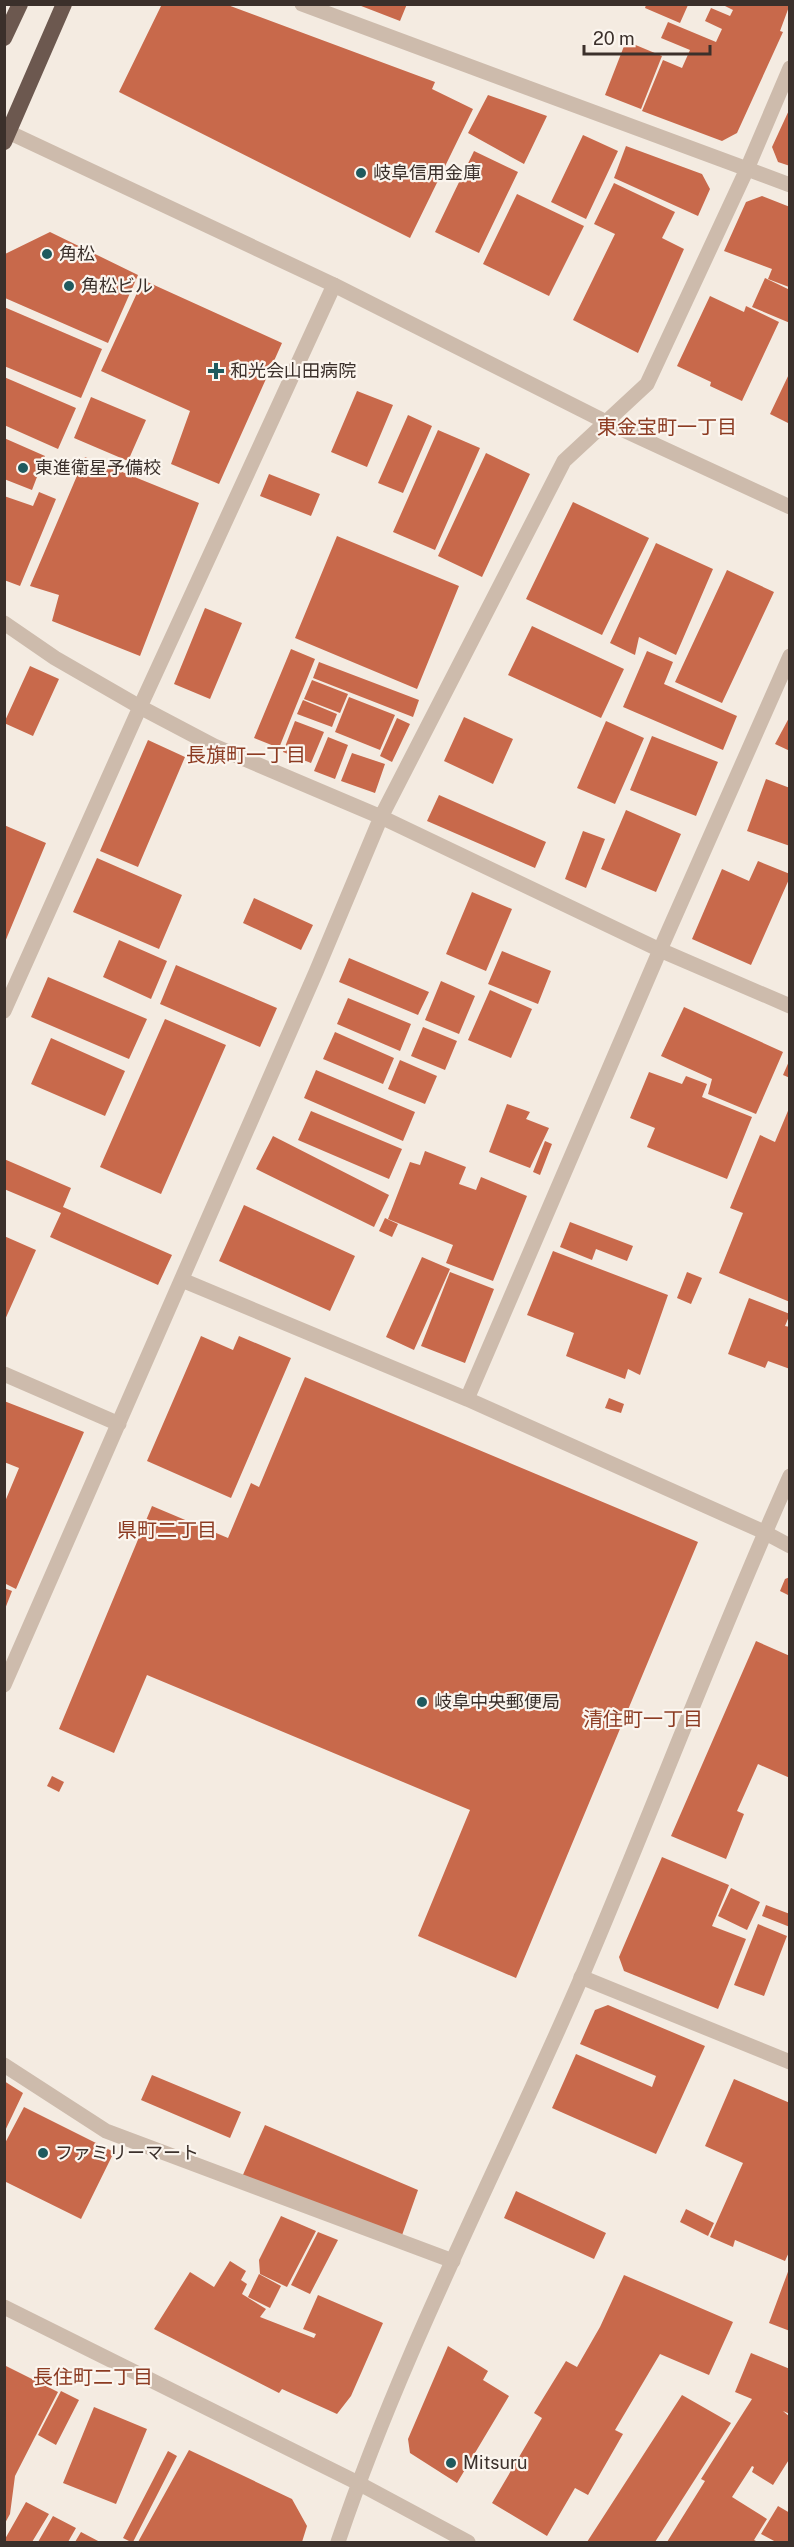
<svg xmlns="http://www.w3.org/2000/svg" width="794" height="2547" font-family="'Public Sans','Noto Sans JP',sans-serif">
  <rect width="100%" height="100%" fill="#f4ebe1"/>
  <path fill="#c8694b" d="M162 4H225L435 82 432 89 473 109 410 238 119 92Z
    M356 4H407L400 21Z
    M721 4H790L780 31 783 32 737 133 722 141 642 111 663 60 682 68 690 50 661 38 668 22 716 42 722 29 705 21 711 8 730 16 733 10Z
    M646 5H688L680 23 645 8Z
    M626 41 662 56 641 109 605 95Z
    M488 95 547 116 524 164 468 133Z
    M790 108V166L778 162 772 147Z
    M583 135 618 151 586 219 551 202Z
    M626 146 702 174 710 189 698 216 614 178Z
    M474 151 518 172 479 253 435 232Z
    M614 183 675 212 662 238 684 249 638 353 573 320 615 234 594 224Z
    M517 194 584 226 549 296 483 264Z
    M762 196 790 207 789 287 768 279 772 269 724 251 746 202Z
    M50 232 138 275 108 343 5 298V254Z
    M765 278 790 290V323L752 307Z
    M143 280 282 343 219 484 171 464 190 411 101 371Z
    M710 296 744 312 746 306 779 322 742 401 710 386 711 382 677 366Z
    M4 307 102 349 81 398 4 366Z
    M790 372V424L770 414Z
    M4 377 76 408 58 449 4 425Z
    M357 391 393 405 367 467 331 452Z
    M91 397 146 420 128 461 74 438Z
    M408 415 432 426 403 493 378 483Z
    M438 430 480 448 435 550 393 532Z
    M4 438 45 456 32 490 4 479Z
    M486 453 530 474 482 577 438 556Z
    M85 457 199 503 140 656 52 621 59 595 30 586Z
    M269 474 320 494 311 516 260 496Z
    M39 492 56 499 20 586 4 580V496L33 506Z
    M573 502 649 538 602 635 526 599Z
    M337 536 459 586 417 689 295 638Z
    M656 543 713 569 676 655 639 637 635 655 610 643Z
    M727 570 774 592 722 703 675 682Z
    M205 608 242 623 210 699 174 684Z
    M532 626 624 669 601 718 508 675Z
    M291 649 315 659 279 748 254 738Z
    M647 651 673 662 664 684 737 716 723 750 623 707Z
    M319 662 419 700 413 717 313 678Z
    M30 666 59 679 33 736 4 723Z
    M312 680 348 694 340 713 304 699Z
    M349 697 395 715 380 750 335 732Z
    M303 700 337 714 332 727 297 714Z
    M790 716V751L775 744Z
    M464 717 513 739 493 784 444 761Z
    M397 718 410 724 392 762 380 756Z
    M295 721 324 732 311 763 283 752Z
    M606 721 644 738 615 804 577 788Z
    M652 736 718 762 696 816 630 790Z
    M328 737 348 745 335 779 314 771Z
    M148 740 185 757 138 867 100 851Z
    M352 753 385 764 375 793 341 781Z
    M766 779 790 788V846L747 831Z
    M439 795 546 842 535 868 427 821Z
    M626 810 681 834 656 892 601 869Z
    M4 825 46 843 5 942H4Z
    M583 831 605 839 586 888 565 879Z
    M97 858 182 895 159 949 73 912Z
    M758 861 790 874V877L751 965 692 939 722 869 749 881Z
    M472 892 512 909 486 971 446 954Z
    M254 898 313 925 301 950 243 923Z
    M119 940 167 961 151 999 103 977Z
    M502 951 551 971 538 1004 488 984Z
    M349 958 429 992 418 1015 339 982Z
    M176 965 277 1008 260 1047 160 1004Z
    M48 977 147 1019 129 1059 31 1017Z
    M441 981 475 996 459 1034 425 1020Z
    M490 990 532 1009 511 1058 468 1040Z
    M348 998 411 1024 400 1051 337 1024Z
    M684 1007 783 1052 756 1114 708 1094 712 1079 661 1056Z
    M165 1019 226 1045 161 1194 100 1167Z
    M423 1027 457 1041 445 1070 411 1056Z
    M335 1032 394 1058 383 1084 323 1059Z
    M51 1038 125 1071 105 1116 31 1084Z
    M790 1059V1078L783 1075Z
    M400 1060 437 1076 425 1104 388 1089Z
    M316 1070 415 1112 403 1141 304 1098Z
    M649 1072 682 1084 686 1076 707 1084 702 1097 752 1117 727 1179 647 1147 655 1128 630 1118Z
    M507 1104 530 1112 526 1119 549 1128 530 1168 489 1152Z
    M790 1106V1302L719 1273 743 1213 730 1208 760 1135 775 1142Z
    M311 1111 402 1149 389 1179 298 1140Z
    M273 1136 389 1195 374 1227 256 1169Z
    M545 1141 552 1144 540 1175 533 1172Z
    M425 1151 466 1167 459 1184 476 1190 481 1177 527 1196 493 1281 446 1263 453 1245 388 1219 410 1162 420 1165Z
    M4 1159 71 1188 63 1207 172 1255 158 1285 50 1237 61 1213 4 1189Z
    M244 1205 355 1256 330 1311 219 1261Z
    M385 1218 398 1224 392 1237 379 1231Z
    M570 1222 633 1246 627 1261 596 1249 592 1260 560 1247Z
    M4 1236 36 1250 4 1322Z
    M553 1251 668 1295 640 1375 628 1369 625 1379 566 1356 574 1333 527 1315Z
    M422 1257 450 1269 414 1350 386 1337Z
    M450 1272 494 1289 465 1363 421 1346Z
    M687 1272 702 1278 691 1304 677 1298Z
    M749 1298 790 1314 785 1326 790 1327V1369L768 1361 765 1368 728 1354Z
    M201 1336 233 1350 239 1336 291 1358 231 1498 147 1461Z
    M305 1377 698 1542 516 1978 418 1936 470 1810 147 1675 114 1753 59 1729 152 1506 228 1538 251 1483 259 1487Z
    M609 1398 624 1404 621 1413 605 1408Z
    M4 1401 84 1432 16 1589 4 1583V1504L19 1468 4 1462Z
    M790 1577V1596L780 1591 785 1579Z
    M4 1588 12 1591 5 1609H4Z
    M756 1641 790 1656V1778L758 1764 737 1811 744 1814 726 1859 671 1836Z
    M52 1776 64 1782 59 1792 47 1786Z
    M662 1857 729 1885 712 1926 746 1939 718 2009 624 1971 619 1957Z
    M731 1888 760 1902 747 1930 718 1916Z
    M766 1905 790 1914V1927L762 1916Z
    M758 1924 787 1936 764 1996 734 1985Z
    M608 2005 705 2046 656 2154 552 2108 576 2054 652 2087 656 2076 580 2044 595 2010Z
    M152 2075 241 2112 230 2138 141 2100Z
    M734 2079 790 2103V2250L785 2261 735 2240 733 2247 710 2237 743 2163 705 2146Z
    M4 2081 23 2093 4 2133Z
    M24 2107 114 2152 81 2219 4 2181V2145Z
    M265 2125 418 2190 401 2238 242 2177Z
    M516 2191 606 2233 594 2259 504 2218Z
    M686 2209 714 2223 708 2236 680 2222Z
    M281 2216 316 2231 287 2287 260 2274 259 2260Z
    M318 2232 338 2240 310 2294 291 2285Z
    M230 2261 246 2271 241 2280 247 2284 242 2294 266 2309 260 2317 314 2338 316 2334 303 2329 318 2295 383 2323 351 2396 337 2414 282 2389 279 2393 154 2329 190 2272 214 2287Z
    M789 2269H790V2331L769 2323Z
    M259 2274 281 2286 270 2308 248 2297Z
    M624 2275 733 2322 709 2375 660 2354 615 2430 623 2434 588 2495 575 2488 547 2536 492 2503 542 2418 534 2413 566 2361 577 2367 600 2327Z
    M448 2346 488 2371 483 2380 509 2396 457 2483 410 2453 408 2439Z
    M751 2353 790 2369V2414L783 2411 790 2417V2458L773 2485 752 2472 754 2467 752 2466 732 2497 767 2519 754 2540 758 2542H667L705 2481 701 2479 752 2399 735 2392Z
    M4 2365 58 2392 15 2476 10 2514 4 2525Z
    M61 2391 79 2400 56 2445 38 2435Z
    M682 2395 731 2423 655 2542H587Z
    M94 2407 147 2429 116 2504 63 2483Z
    M189 2450 292 2499 307 2526 302 2542H138Z
    M168 2451 177 2456 133 2542H131L123 2538Z
    M26 2502 49 2514 32 2542H5V2539Z
    M778 2506 790 2513V2542H776L761 2534Z
    M53 2516 76 2528 68 2542H38Z
    M81 2532 100 2542H75Z"/>
  <g fill="none" stroke-linecap="round" stroke-linejoin="round">
    <path stroke="#cdbbac" stroke-width="15" d="M302 4 790 185
      M4 623 55 658 140 707 214 746 381 817 660 950 790 1006
      M4 1011 140 707 334 285
      M182 1280 467 1399 764 1532 790 1546
      M4 1374 119 1424
      M467 1399 660 950 790 656
      M4 1685 316 972 381 817 564 461 647 384 747 169 790 68
      M581 1977 790 2062
      M4 2065 106 2131 453 2261"/>
    <path stroke="#cdbbac" stroke-width="15" d="M4 130 334 285 606 422 790 507
      M4 2307 358 2483 468 2542
      M338 2542C403 2349 501 2164 582 1976 653 1810 716 1641 790 1476"/>
    <path stroke="#6c584f" stroke-width="16" d="M4 38 20 4
      M4 142 64 4"/>
  </g>
  <g fill="#1f5a5e" stroke="#fbf5ee" stroke-width="2">
    <circle cx="361" cy="173" r="6"/>
    <circle cx="47" cy="254" r="6"/>
    <circle cx="69" cy="286" r="6"/>
    <path d="M213 362h6v6h6v6h-6v6h-6v-6h-6v-6h6z"/>
    <circle cx="23" cy="468" r="6"/>
    <circle cx="422" cy="1702" r="6"/>
    <circle cx="43" cy="2153" r="6"/>
    <circle cx="451" cy="2463" r="6"/>
  </g>
  <g text-anchor="middle" stroke-width="4.5" stroke-linejoin="round" paint-order="stroke">
    <g font-size="18" fill="#3b302b" stroke="#fbf5ee" text-anchor="start">
      <text x="373" y="179">岐阜信用金庫</text>
      <text x="59" y="260">角松</text>
      <text x="81" y="292">角松ビル</text>
      <text x="230" y="377">和光会山田病院</text>
      <text x="35" y="474">東進衛星予備校</text>
      <text x="434" y="1708">岐阜中央郵便局</text>
      <text x="55" y="2159">ファミリーマート</text>
      <text x="463" y="2469">Mitsuru</text>
    </g>
    <g font-size="20" fill="#8c3b22" stroke="#fbf5ee">
      <text x="667" y="434">東金宝町一丁目</text>
      <text x="246" y="762">長旗町一丁目</text>
      <text x="167" y="1537">県町二丁目</text>
      <text x="643" y="1726">清住町一丁目</text>
      <text x="93" y="2384">長住町二丁目</text>
    </g>
  </g>
  <rect width="794" height="2547" fill="none" stroke="#3b302b" stroke-width="12"/>
  <path d="M584 45v9h126v-9" fill="none" stroke="#3b302b" stroke-width="3"/>
  <text x="593" y="45" font-size="18" fill="#3b302b" stroke="#fbf5ee" stroke-width="4.5" paint-order="stroke">20 m</text>
</svg>
